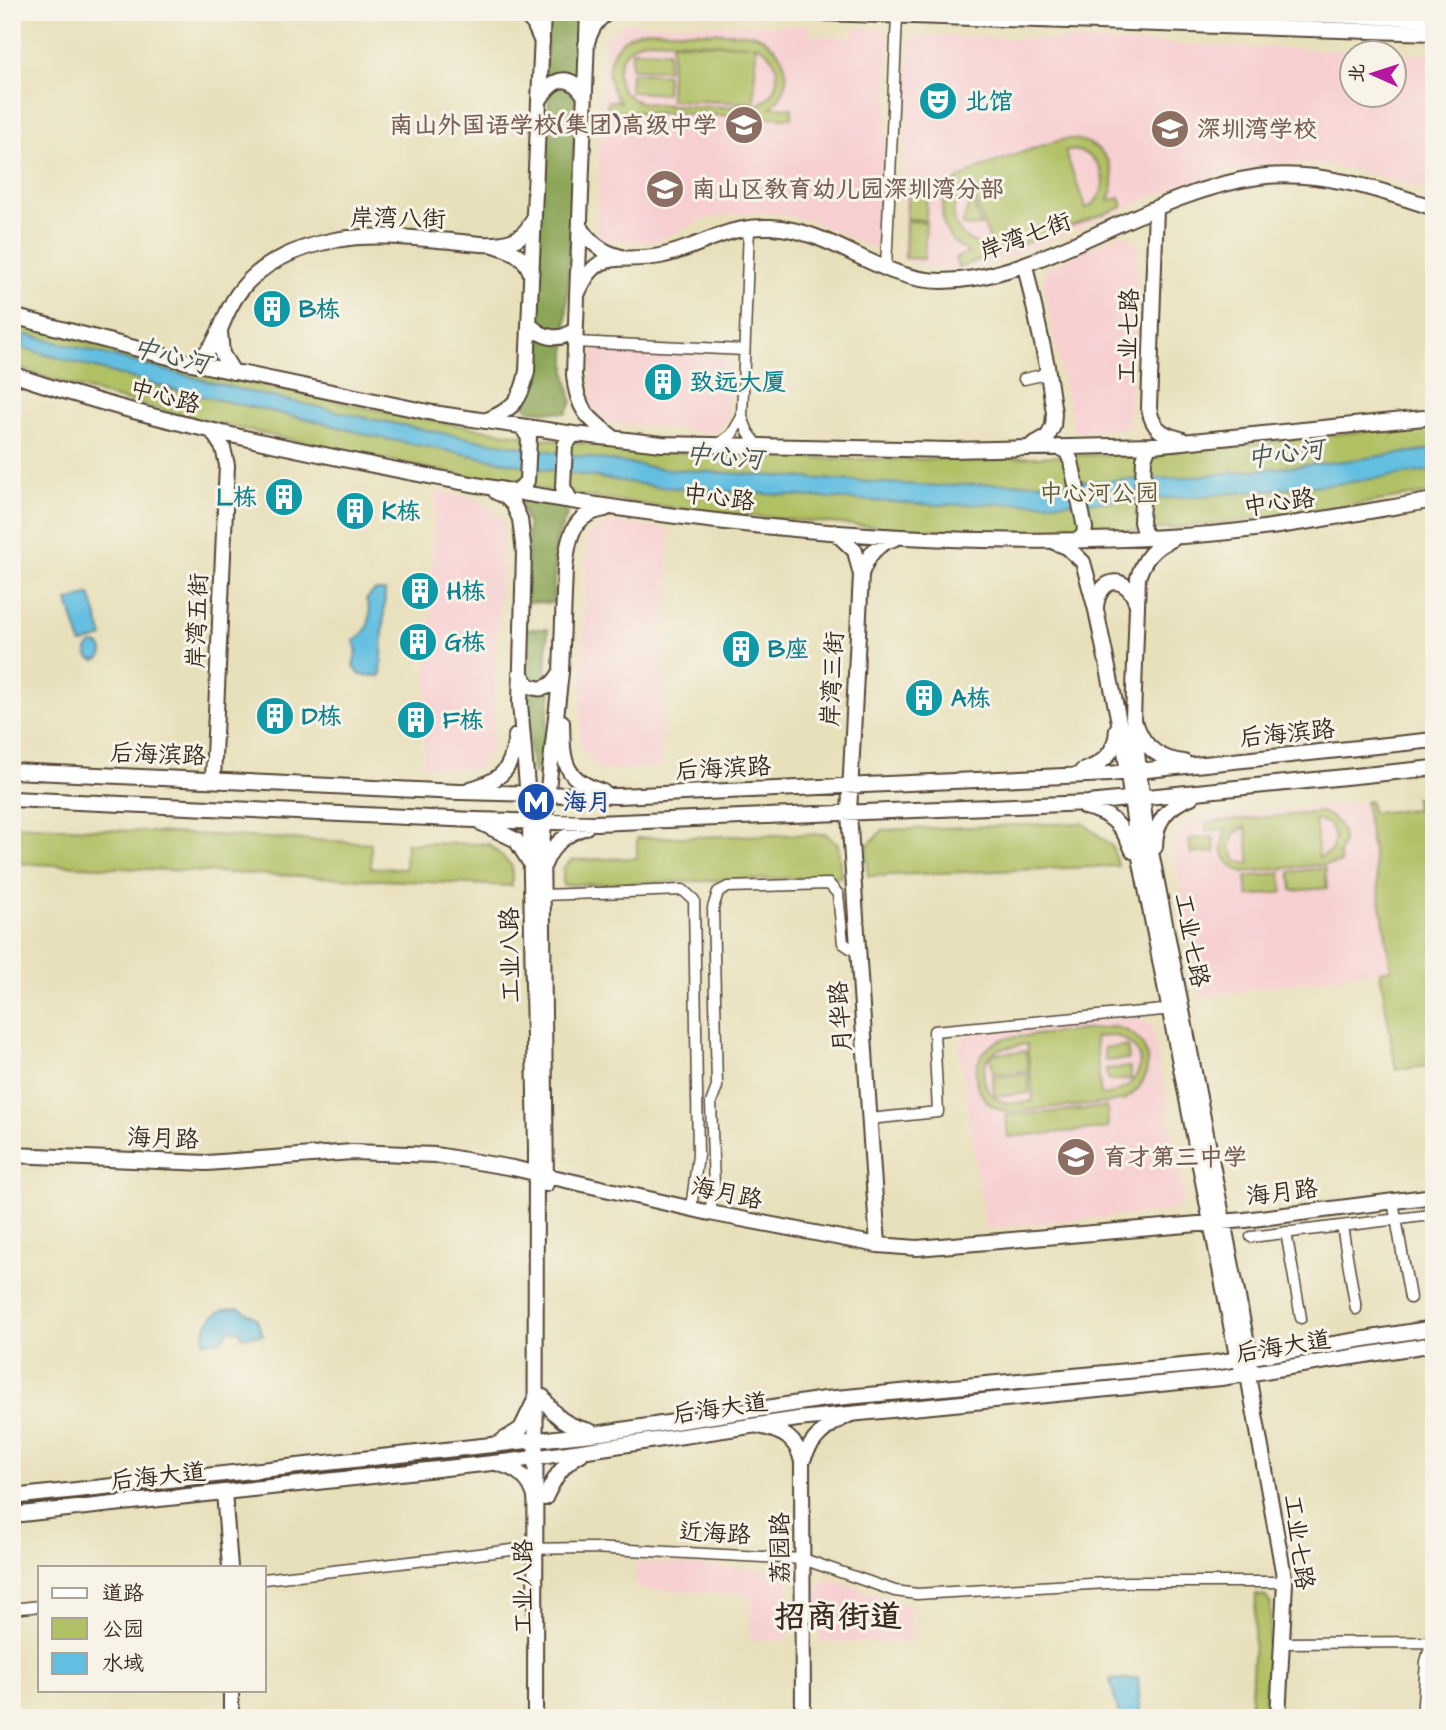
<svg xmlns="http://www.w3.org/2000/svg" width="1446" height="1730" font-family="'Architects Daughter','LXGW WenKai TC',sans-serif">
  <rect width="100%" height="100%" fill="#f7f3e8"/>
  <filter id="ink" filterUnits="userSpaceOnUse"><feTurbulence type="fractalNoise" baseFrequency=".0143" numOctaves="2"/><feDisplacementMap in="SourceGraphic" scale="14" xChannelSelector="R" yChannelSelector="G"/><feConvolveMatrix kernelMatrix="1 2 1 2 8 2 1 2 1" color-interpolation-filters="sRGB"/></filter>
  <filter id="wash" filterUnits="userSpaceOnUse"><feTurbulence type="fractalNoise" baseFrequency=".00686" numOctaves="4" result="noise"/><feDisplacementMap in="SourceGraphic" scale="28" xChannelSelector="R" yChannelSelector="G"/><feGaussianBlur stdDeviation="1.57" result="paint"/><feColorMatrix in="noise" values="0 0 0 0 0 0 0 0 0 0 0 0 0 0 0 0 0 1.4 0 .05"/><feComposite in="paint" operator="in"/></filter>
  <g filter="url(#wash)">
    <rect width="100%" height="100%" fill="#e8e0bb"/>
    <path fill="#f7cfd1" d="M622 23 810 26V36L853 37 854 27 883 28 889 35 882 241 871 248 813 221 781 214 756 213 732 214 706 219 660 240 650 242 604 241 596 234 605 39Z
      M919 35 1385 52H1352V94H1394V53L1434 54V192L1355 170 1324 165 1284 163 1261 165 1190 182 990 265 953 270 904 261 901 257 909 45Z
      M1124 233 1139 246 1128 429 1074 432 1043 283 1048 267Z
      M593 350 729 357 726 422 715 433 605 422 591 403Z
      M436 490 477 499 503 520 492 750 475 769 423 766Z
      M609 522 670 529 660 768 600 770 580 748 587 535Z
      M1365 802 1391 969 1201 997 1172 844 1189 819Z
      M1137 1017 1152 1027 1184 1199 1174 1211 985 1229 959 1047 968 1033Z
      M636 1562 777 1570 786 1578 789 1586 788 1641 750 1640 751 1595 636 1589Z
      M830 1579 902 1603H910L912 1642H819L820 1610 816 1590Z"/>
    <path fill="#b0c063" stroke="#767540" stroke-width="2" fill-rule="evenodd" d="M646 30 752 34C785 43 800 84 771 107L792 108V118L607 111 608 101 620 102C597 73 610 37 646 30ZM648 40 754 45 672 43 670 100 754 103 756 45C768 50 776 60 777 73 778 86 771 98 759 104 748 109 650 106 637 101 605 88 616 45 648 40Z
      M632 50 668 51V70L631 69Z
      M631 73 667 75 666 94 630 92Z
      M1066 139C1100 137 1124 170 1108 201L1120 198 1123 207 958 268 955 258 969 253C956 245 946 236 943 221 940 206 945 191 956 181 968 170 1047 143 1066 139ZM1068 150C1102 149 1117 191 1086 209L1065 151ZM969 186H970L991 244C955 248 940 206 969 186Z
      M908 182H927L926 220 906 219Z
      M971 197 981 225 971 227 962 225Z
      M906 221 926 222 924 259 905 258Z
      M12 323C222 376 432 432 649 450 778 461 909 461 1038 457 1089 455 1139 455 1190 450 1271 443 1352 432 1434 423V492C1334 508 1233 525 1132 531 1024 537 915 531 807 521 744 515 682 510 619 501 529 489 438 471 349 452 236 428 121 404 12 366Z
      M1434 796V1065L1396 1070 1380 971 1391 969 1365 802 1370 801 1372 813 1416 809 1415 798Z
      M1321 812C1341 819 1349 837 1338 855L1340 856 1341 863 1244 872C1223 866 1217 847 1227 829L1206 830V823ZM1315 820 1329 824 1335 837 1331 851 1319 858ZM1246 827 1250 864H1249L1236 860 1230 847 1234 833Z
      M1083 823 1112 846 1118 866 868 876 867 846 883 830Z
      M12 825 371 843V868L405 869 406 843 489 844 512 866V886L12 863Z
      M826 834 838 844 841 877 563 885V868L572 860 637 858V838Z
      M1213 837 1215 852 1191 854 1189 839Z
      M1325 868 1327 888 1292 891 1290 872Z
      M1281 873 1283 892 1248 896 1246 877Z
      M1113 1027C1154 1032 1159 1081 1124 1100 1098 1106 1070 1106 1044 1108 1032 1110 1018 1113 1006 1111 985 1107 972 1087 977 1066 981 1051 992 1043 1006 1038ZM1116 1036C1155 1050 1143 1091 1101 1095L1095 1037ZM1027 1044 1033 1101C1023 1103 1013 1104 1004 1102 984 1096 977 1069 991 1055L993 1074 1028 1071 1026 1051 992 1054 999 1049Z
      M1127 1046 1129 1059 1105 1061 1104 1048Z
      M1130 1067 1131 1079 1108 1081 1106 1069Z
      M1028 1074 1029 1093 994 1096 993 1077Z
      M1107 1107 1108 1128 1008 1137 1006 1116Z
      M1256 1595 1265 1596 1271 1604 1264 1718H1250Z"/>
    <path fill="#8ca659" stroke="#64683c" stroke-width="2" d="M547 20 575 21 579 27 577 81 545 85Z
      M558 84 576 91 566 329 549 332 537 324 541 169 548 140 549 92Z
      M536 338 566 340V373L572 402 566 413 529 410 524 404 534 383Z
      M521 499 566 506 567 515 556 541 553 603 527 602 528 525 519 502Z
      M527 629H548L546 677 544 683 538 685 527 679Z
      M551 689 540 774H532L525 691Z"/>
    <path fill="#63bfe1" stroke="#4f7480" stroke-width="2" d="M25 334 250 392 371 419 472 439 663 469 932 486 1180 478 1344 461 1434 449V470L1344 483 1203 496 1096 502 934 505 660 487 536 468 371 436 324 423 179 391 22 348Z
      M374 591H385L381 676 360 675 353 665 357 651 354 641C369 632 374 616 366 600Z
      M90 594 103 637 81 644 68 601Z
      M87 652a8 8 0 1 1 16 0a8 8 0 1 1-16 0Z
      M239 1308 256 1318 263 1335 243 1337 240 1331 231 1329 226 1333 224 1339 204 1342C203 1320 218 1307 239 1308Z
      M1138 1678 1141 1718H1120L1110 1680Z"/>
  </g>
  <g filter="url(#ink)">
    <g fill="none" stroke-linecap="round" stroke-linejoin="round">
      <defs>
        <path id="street" d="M749 228 742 417 748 432 759 447
          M886 269 897 16
          M575 342 744 350
          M1024 379 1042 375 1047 367
          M718 445 732 434 742 417
          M542 895 683 890 694 900 698 1155 691 1209
          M869 1119 938 1112 934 1031 1174 1009
          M1393 1201 1410 1298
          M710 1213 714 1186 711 1103 717 1087 713 908 718 892 728 887 829 884 838 894 843 943 858 953
          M1342 1226 1356 1309
          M1286 1232 1301 1318
          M1251 1237 1431 1215
          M264 1579 520 1549 592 1548 803 1559 895 1591 917 1594 1125 1582H1285
          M12 1609 40 1606
          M1283 1643 1431 1642
          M1422 1718 1426 1662 1434 1631"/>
        <path id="secondary" d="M588 12 574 375C577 409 587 418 614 438
          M539 101C551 80 568 70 584 95
          M1156 208 1149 408C1152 428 1162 435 1181 439
          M580 226C590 243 602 252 621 257
          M494 245C511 250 526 256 531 274
          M1025 265 1047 366 1054 413 1053 426 1048 436 1032 445
          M577 295C598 245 618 264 660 256 700 248 725 225 771 227 833 230 880 281 942 281 990 281 1035 261 1079 242 1136 217 1195 186 1258 177 1317 169 1378 189 1434 208
          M12 316 192 363 433 413 574 434 662 444 951 450 1152 445 1434 417
          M529 324C542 338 560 343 575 329
          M220 331 222 354 233 372
          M192 363C216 351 219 328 230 307 250 267 293 248 335 240 373 233 413 238 452 241 471 243 492 247 511 241 522 238 528 230 533 220
          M12 374C127 414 245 439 363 463 631 518 909 554 1183 536 1267 531 1351 514 1434 500
          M485 421C512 410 522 400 527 371L543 12
          M212 431 223 448 227 465 213 779
          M1059 447 1067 452 1071 461 1085 528 1084 534 1079 540
          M496 492 505 496 513 504 520 519 524 553 520 703 530 822 536 1150 535 1718
          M517 492 527 481 529 438 522 427
          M571 501 563 487 565 445 574 434
          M835 532 855 551 861 575 849 813 878 1245
          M1150 538 1144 533 1141 522 1144 459 1148 448 1152 445
          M1171 540C1153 547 1143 560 1138 578L1133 718 1145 821 1250 1359 1248 1375 1285 1582 1278 1718
          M1054 542 1067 547 1083 562 1096 610 1125 751 1137 842 1238 1361 1243 1368
          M861 574C868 555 876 544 896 538
          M1096 607C1099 577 1126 573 1136 602
          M520 673 528 685C542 693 553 686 560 673
          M562 722C563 761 562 779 603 792
          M1137 727C1145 749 1161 760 1184 762
          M12 771 459 792 618 796 1109 774 1434 740
          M1082 771C1103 764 1116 753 1117 729
          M470 789C503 780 512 769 516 736
          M12 799 474 820 596 823 1088 803 1434 768
          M1084 807C1110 812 1123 826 1133 851
          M481 823 516 840 529 861
          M1155 847C1155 821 1167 806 1191 797
          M544 865C552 844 566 834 586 827
          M12 1155 207 1163 352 1152 436 1155 513 1168 710 1213 878 1245 917 1248 1245 1220 1434 1196
          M546 1184 542 843 561 672 565 569C568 540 571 514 605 509
          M759 1426C781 1431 797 1437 802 1462L803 1718
          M802 1462C811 1438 827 1425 849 1415
          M224 1492 230 1567
          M231 1718V1690"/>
        <path id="primary" d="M523 12 534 24 542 42
          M791 12 1434 33
          M1245 12 1434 19
          M586 45C591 30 595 20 609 12
          M543 1397C554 1417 567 1426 590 1431
          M502 1441 521 1429 535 1400
          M499 1464C519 1469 531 1480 536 1500
          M12 1497 602 1433 825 1399 1214 1363 1434 1328
          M545 1498C553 1481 562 1463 581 1454
          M12 1515 520 1460 798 1419 1221 1378 1434 1344"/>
      </defs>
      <use href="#street" stroke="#554536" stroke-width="13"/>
      <use href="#secondary" stroke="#554536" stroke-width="18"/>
      <use href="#primary" stroke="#554536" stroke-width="18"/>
      <use href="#street" stroke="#fff" stroke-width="10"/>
      <use href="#secondary" stroke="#fff" stroke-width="14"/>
      <use href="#primary" stroke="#fff" stroke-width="14"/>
    </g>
  </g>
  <defs>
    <symbol id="theatre-disc" viewBox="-11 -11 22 22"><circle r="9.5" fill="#0f9aa8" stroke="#f7f3e8"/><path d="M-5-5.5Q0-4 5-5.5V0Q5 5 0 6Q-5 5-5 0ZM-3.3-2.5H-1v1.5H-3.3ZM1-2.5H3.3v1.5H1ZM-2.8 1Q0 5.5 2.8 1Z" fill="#fff"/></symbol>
    <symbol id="school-disc" viewBox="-11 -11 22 22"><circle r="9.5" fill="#8d6e63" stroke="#f7f3e8"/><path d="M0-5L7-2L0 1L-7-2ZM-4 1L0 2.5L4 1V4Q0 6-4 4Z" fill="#fff"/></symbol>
    <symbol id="building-disc" viewBox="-11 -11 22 22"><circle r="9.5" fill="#0f9aa8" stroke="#f7f3e8"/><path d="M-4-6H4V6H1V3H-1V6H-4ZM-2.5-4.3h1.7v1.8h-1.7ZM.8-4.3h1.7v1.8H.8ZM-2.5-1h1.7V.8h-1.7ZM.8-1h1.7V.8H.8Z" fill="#fff"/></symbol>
    <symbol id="metro-disc" viewBox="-11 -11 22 22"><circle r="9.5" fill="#1a4fb4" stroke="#f7f3e8"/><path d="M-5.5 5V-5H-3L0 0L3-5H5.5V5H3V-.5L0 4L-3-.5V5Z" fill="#fff"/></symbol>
  </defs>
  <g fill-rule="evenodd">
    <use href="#theatre-disc" x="916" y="79" width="44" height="44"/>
    <use href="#school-disc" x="722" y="103" width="44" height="44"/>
    <use href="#school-disc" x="1148" y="107" width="44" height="44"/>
    <use href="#school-disc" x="643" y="167" width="44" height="44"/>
    <use href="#building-disc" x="250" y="287" width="44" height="44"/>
    <use href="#building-disc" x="641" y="360" width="44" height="44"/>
    <use href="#building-disc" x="262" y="475" width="44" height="44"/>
    <use href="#building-disc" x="333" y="489" width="44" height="44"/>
    <use href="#building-disc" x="398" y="569" width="44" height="44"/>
    <use href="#building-disc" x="396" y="620" width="44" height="44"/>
    <use href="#building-disc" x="719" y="627" width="44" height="44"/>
    <use href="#building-disc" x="902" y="676" width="44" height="44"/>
    <use href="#building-disc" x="253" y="694" width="44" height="44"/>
    <use href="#building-disc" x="394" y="698" width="44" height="44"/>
    <use href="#metro-disc" x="514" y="780" width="44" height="44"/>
    <use href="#school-disc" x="1054" y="1135" width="44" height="44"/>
  </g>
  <g text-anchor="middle" stroke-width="6" stroke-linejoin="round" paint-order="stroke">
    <g font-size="24" font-weight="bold" fill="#0d838f" stroke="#f7f3e8" text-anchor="start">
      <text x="965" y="109">北馆</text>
      <text x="299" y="317">B栋</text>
      <text x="690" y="390">致远大厦</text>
      <text x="257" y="505" text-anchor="end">L栋</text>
      <text x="382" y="519">K栋</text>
      <text x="447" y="599">H栋</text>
      <text x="445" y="650">G栋</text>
      <text x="768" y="657">B座</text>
      <text x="951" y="706">A栋</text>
      <text x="302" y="724">D栋</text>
      <text x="443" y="728">F栋</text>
    </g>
    <g font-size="24" font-weight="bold" fill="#785e54" stroke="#f7f3e8" text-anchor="start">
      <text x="717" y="133" text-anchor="end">南山外国语学校(集团)高级中学</text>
      <text x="1197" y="137">深圳湾学校</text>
      <text x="692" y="197">南山区教育幼儿园深圳湾分部</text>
      <text x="1103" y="1165">育才第三中学</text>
    </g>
    <g font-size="24" fill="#3b2a1e" stroke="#f7f3e8">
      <text transform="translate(398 218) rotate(1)" y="8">岸湾八街</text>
      <text transform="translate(1025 236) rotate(-20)" y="8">岸湾七街</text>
      <text transform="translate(1128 336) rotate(-88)" y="8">工业七路</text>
      <text transform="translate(165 396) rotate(15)" y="8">中心路</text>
      <text transform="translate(719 497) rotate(7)" y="8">中心路</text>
      <text transform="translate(1279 502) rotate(-8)" y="8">中心路</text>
      <text transform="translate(197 621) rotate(-88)" y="8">岸湾五街</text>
      <text transform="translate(832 679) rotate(-87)" y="8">岸湾三街</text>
      <text transform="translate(1287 733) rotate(-6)" y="8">后海滨路</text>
      <text transform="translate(158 754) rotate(2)" y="8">后海滨路</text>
      <text transform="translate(723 768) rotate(-3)" y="8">后海滨路</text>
      <text transform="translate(1192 940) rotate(79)" y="8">工业七路</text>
      <text transform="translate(510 955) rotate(-91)" y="8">工业八路</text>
      <text transform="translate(840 1017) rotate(-94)" y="8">月华路</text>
      <text transform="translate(163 1138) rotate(2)" y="8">海月路</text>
      <text transform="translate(1282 1192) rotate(-7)" y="8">海月路</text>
      <text transform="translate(727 1193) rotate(12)" y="8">海月路</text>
      <text transform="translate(1283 1346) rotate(-9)" y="8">后海大道</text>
      <text transform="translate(720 1408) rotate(-8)" y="8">后海大道</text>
      <text transform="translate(158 1476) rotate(-6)" y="8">后海大道</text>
      <text transform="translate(715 1533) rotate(3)" y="8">近海路</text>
      <text transform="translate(1299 1542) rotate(82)" y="8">工业七路</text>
      <text transform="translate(780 1548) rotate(-90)" y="8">荔园路</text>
      <text transform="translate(523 1587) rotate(-90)" y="8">工业八路</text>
    </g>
    <g font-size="24" fill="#5e5733" stroke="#f7f3e8">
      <text x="1099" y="501">中心河公园</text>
    </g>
    <g font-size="24" font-weight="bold" fill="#164399" stroke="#f7f3e8" text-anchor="start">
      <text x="563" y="810">海月</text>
    </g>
    <g font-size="26" font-style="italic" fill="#475758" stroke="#f7f3e8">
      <text transform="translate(171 355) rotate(14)" y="9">中心河</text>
      <text transform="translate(1285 453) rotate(-7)" y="9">中心河</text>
      <text transform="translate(724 456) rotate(5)" y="9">中心河</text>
    </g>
    <g font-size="32" font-weight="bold" fill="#3b2a1e" stroke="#f7f3e8">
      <text x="838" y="1627">招商街道</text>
    </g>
  </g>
  <rect width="1446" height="1730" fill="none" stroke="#f7f3e8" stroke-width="42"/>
  <rect x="38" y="1566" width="228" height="126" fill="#f7f3e8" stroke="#aca397" stroke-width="2"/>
  <rect x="52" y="1588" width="35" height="10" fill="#ffffff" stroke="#aca397" stroke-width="2"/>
  <text x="102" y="1600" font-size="21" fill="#3b2a1e">道路</text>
  <rect x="52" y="1618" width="35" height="21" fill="#b0c063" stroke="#aca397" stroke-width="2"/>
  <text x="102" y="1636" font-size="21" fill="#3b2a1e">公园</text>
  <rect x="52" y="1653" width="35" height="21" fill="#63bfe1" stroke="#aca397" stroke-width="2"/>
  <text x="102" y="1670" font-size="21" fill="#3b2a1e">水域</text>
  <g transform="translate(1373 74) rotate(273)"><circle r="33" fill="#f7f3e8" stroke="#aca397" stroke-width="2"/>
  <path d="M0-5L12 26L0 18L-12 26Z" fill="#b5179e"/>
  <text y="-10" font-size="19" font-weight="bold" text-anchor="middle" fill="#3b2a1e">北</text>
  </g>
</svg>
